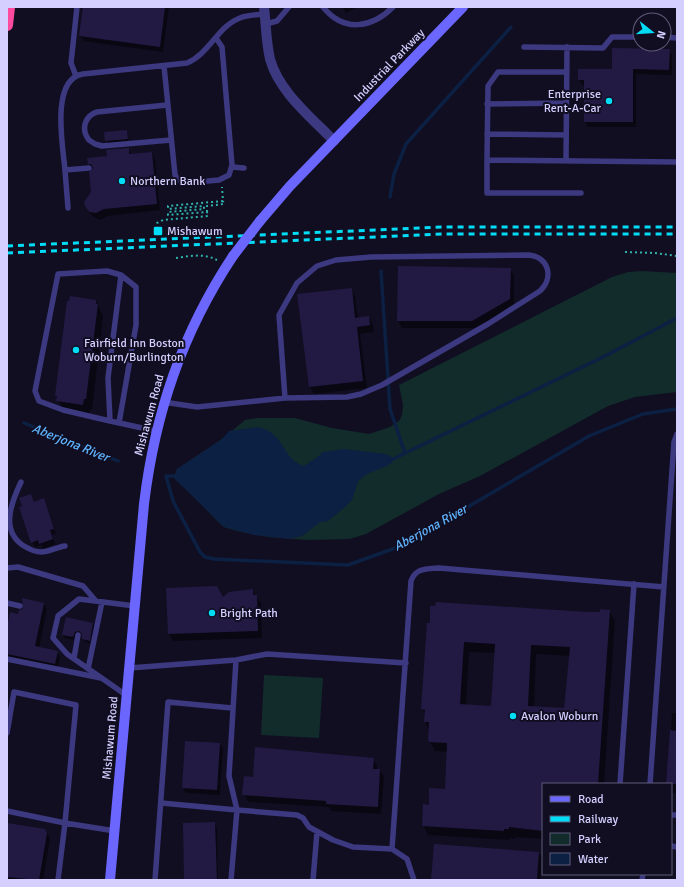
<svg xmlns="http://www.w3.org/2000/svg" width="684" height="887" font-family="Signika,sans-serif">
  <rect width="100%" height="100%" fill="#110e22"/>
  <path fill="#112c2b" d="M642 271 677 273V392L635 397 608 406 480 476 439 494 366 534 350 539 308 540 269 537 237 531 224 527 217 521 199 502 174 478 177 469 222 439 245 420 258 418H295L332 428 369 434 390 427 399 421 402 415 403 405 399 385 612 277 628 272Z
    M264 675 323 678 319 738 261 735Z"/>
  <path fill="#0c2043" d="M257 427C287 433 279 457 304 466L319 456 323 452 344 449 386 454 395 459 389 465 367 474 358 481 352 500 345 507 328 521 320 522 302 536 289 539 254 535 224 527 174 478 177 469 222 439 229 431Z"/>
  <path fill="#0007" fill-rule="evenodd" d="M84 7H169L163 52 83 41 80 36Z
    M343 7H359L346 13Z
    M669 50 672 55V75L636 74V127H588L585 122V85H582L579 79 613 70Z
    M127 131 129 143 108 144 105 133Z
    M128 149 132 155 152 153 155 160 160 210 108 216 100 220 92 216 88 209 92 193 93 170 89 163Z
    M510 269 514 276V307L477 328H402L398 320Z
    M351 289 355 296 358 318 369 317 373 325 374 332 360 334 367 388 314 394 310 387 298 295Z
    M96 301 103 316 92 410 90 409 89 415 64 412 56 395 70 302Z
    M31 495 35 503 46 505 56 534 52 535 55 544 43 549 41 545 35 547 32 542 23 506Z
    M252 590 261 603 262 638 173 641 169 634 223 598Z
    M23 600 44 604 47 609 39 648 57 652 60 657 58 669 7 658V631L24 609Z
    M609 611 615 621 604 784H543V839L515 837V839L509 838V840L428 835 423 825 430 806 446 790 448 752 435 751 429 740V729L425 722 426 715 422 709 428 624 601 613ZM469 652 496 653 492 707 466 706ZM536 654 570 656 564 709 534 708Z
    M93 624 95 627 91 644 85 642 82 634 77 635 75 640 65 638 63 635Z
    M672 713H677V794L671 793V784H667Z
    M220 744 223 749 220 795 186 793 183 788Z
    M373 759 377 766V770H380L384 777 381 814 331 811 329 807 248 802 244 794 254 778Z
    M214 823 217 828 218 880H185Z
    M7 824 47 833 50 839 43 880H7Z
    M539 853 542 858 540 880H432Z"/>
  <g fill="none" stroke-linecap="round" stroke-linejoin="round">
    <path stroke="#0c2043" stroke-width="3.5" d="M390 197 394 174 406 144 511 27
      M381 271 390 409 405 453
      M24 423 118 461
      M391 460 605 356 677 318
      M178 476H166L173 501 200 552 205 557 214 559 348 565 401 546 589 436 643 414 677 409"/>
  </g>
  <path fill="#221a43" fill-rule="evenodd" d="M83 7H165L160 47 79 36Z
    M612 48 670 49 669 70 633 69V122H584V80H578V69H612Z
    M127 130 128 139 105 141 104 132Z
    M129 148V154L152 152 157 204 104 209 96 213 90 212 86 208 84 202 91 192 89 172 93 168 91 164H88L87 158 107 156 106 150Z
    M398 266 511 268 510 299 472 321H397Z
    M352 288 355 318 369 316 370 325 357 327 363 381 309 387 297 294Z
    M70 296 96 300V304H98L86 399H84L83 405 56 401 57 396H55L67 301H69Z
    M31 494 34 502 44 498 54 529 50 530 53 539 39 544 38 540 31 543 19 507 22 506 19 498Z
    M217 586 223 597 229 592 253 589V595H257L258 631 168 634 166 588Z
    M22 598 44 603 35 646 58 651 55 664 7 654V627L10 612 18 614 19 610 23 609Z
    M436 602 587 612H600V609L610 610 598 784H543V831L509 827V829H504V831L422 826 423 804 429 805V788L445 789 447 743 429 742 428 740 429 722H424L425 710 421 709 427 623H430V606H435ZM464 642 495 644 491 706 460 704ZM531 645 570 647 564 708 528 706Z
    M66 617 93 623 90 641 82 639V634L79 631 75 632 73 637 62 635Z
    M670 730 677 731V784H666Z
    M185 741 220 743 217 790 182 788Z
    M255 747 374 758 373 769H380L378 807 326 804V801L242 795 244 776 253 777Z
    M215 822 217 880H184L183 823Z
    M7 823 45 829 47 833 39 880 7 877Z
    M434 844 539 852 537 880H431Z"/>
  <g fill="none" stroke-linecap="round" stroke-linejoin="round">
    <path stroke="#2fb2ab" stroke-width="2" stroke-dasharray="2 3" stroke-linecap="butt" d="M207 212V206L224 204 223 201
      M155 228 157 223 163 220 208 216 207 212 168 215V212L204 209V206L168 209V206L223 201 222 187
      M625 252 655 253 677 256
      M176 258C190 256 204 253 217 260"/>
    <path stroke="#3c3980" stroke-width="5.5" d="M323 7C344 33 372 28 393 7
      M266 24 277 21 289 7
      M664 37 677 38
      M524 47 603 48 612 37H640
      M164 66 175 175 178 180 186 183 219 180 229 175 232 165 222 47 216 38
      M567 72H498L488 86 487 160 677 162
      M76 76 71 63 77 7
      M487 104 566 103
      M167 105 97 112C84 116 81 130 89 140L95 144 102 146 171 140
      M487 134 566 135
      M487 160V193H581
      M566 161 567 47
      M232 167 244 168
      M89 168 65 170C63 147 50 79 83 74L187 63C209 54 218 26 240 18 247 15 256 15 265 14
      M65 170 68 208
      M163 402 197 407 285 398 347 397 361 394 382 385 488 324 540 291C554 278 549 257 529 255L371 257 336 260 317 266 297 283 279 315 285 398
      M110 421 63 410 39 401 35 391 58 274 107 271 121 275 108 378 110 421 156 431
      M119 423 136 325V287L121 275
      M21 482C11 503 0 531 24 546 29 549 34 552 41 552 49 552 57 547 65 546
      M7 568 18 567 83 586 96 601
      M7 603 20 606
      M74 658 78 635
      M7 659 101 678
      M236 660 267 654 406 663
      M129 668 236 660 229 776 237 810 297 815 303 818 309 827 333 840 353 847 392 849 407 859 414 880
      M88 669 102 602
      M126 695 67 654 53 638 58 616 79 599 135 606
      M7 733 14 692 76 705 65 823 7 811
      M620 784 634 584
      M650 784 674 442 677 434
      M161 803 237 810 231 880
      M671 815H677
      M671 846 677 847
      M392 849 411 581C416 568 425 569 439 568L664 587
      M58 880 65 823 115 831
      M155 880 168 702 232 708
      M313 880 317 832
      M642 880 643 874"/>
    <path stroke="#3c3980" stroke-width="10" d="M264 7C266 24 266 42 270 59 279 92 311 117 334 141"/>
    <path stroke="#6b66fe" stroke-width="10" d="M260 221 290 186 463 7
      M110 880 144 504C155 413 182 333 233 256"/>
    <path stroke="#fe4b9f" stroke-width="12" d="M7 25 9 7"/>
    <path stroke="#02ddf7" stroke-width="3" stroke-dasharray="6 5" stroke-linecap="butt" d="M7 246 443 227H677
      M7 253 443 234H677"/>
    <path stroke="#6b66fe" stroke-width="10" d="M233 256 260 221"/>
  </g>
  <g fill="#02ddf7" stroke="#110e22" stroke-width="1.5">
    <circle cx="609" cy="101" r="4"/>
    <circle cx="122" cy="181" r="4"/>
    <rect x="153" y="226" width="10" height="10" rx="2"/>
    <circle cx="76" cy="350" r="4"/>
    <circle cx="212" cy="613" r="4"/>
    <circle cx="513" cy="716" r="4"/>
  </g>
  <g text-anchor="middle" stroke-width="4" stroke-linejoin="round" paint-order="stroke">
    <g font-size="12" fill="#d4cfff" stroke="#110e22">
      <text transform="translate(389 65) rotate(-46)" y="4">Industrial Parkway</text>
      <text transform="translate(149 415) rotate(-75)" y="4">Mishawum Road</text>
      <text transform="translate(110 738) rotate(-85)" y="4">Mishawum Road</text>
    </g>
    <g font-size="12" fill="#d4cfff" stroke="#110e22" text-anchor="start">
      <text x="601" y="98" text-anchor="end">Enterprise<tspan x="601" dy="14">Rent-A-Car</tspan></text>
      <text x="130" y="185">Northern Bank</text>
      <text x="167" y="235">Mishawum</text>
      <text x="84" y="347">Fairfield Inn Boston<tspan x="84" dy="14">Woburn/Burlington</tspan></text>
      <text x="220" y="617">Bright Path</text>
      <text x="521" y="720">Avalon Woburn</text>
    </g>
    <g font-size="13" font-style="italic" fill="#5eb3fe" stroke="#110e22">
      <text transform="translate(71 442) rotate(22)" y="5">Aberjona River</text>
      <text transform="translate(430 527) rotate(-29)" y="5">Aberjona River</text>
    </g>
  </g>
  <rect width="684" height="887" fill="none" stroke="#d4cfff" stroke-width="16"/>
  <rect x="542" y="783" width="130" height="92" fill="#110e22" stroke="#5f5b7a"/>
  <rect x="550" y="796" width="20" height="6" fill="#6b66fe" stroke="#5f5b7a"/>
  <text x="578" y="803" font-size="12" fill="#d4cfff">Road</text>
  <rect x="550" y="816" width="20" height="6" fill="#02ddf7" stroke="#5f5b7a"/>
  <text x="578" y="823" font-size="12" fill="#d4cfff">Railway</text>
  <rect x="550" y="833" width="20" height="12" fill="#112c2b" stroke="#5f5b7a"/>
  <text x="578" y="843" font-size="12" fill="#d4cfff">Park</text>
  <rect x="550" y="853" width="20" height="12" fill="#0c2043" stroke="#5f5b7a"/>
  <text x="578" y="863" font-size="12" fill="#d4cfff">Water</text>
  <g transform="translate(652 32) rotate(107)"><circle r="19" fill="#110e22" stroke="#5f5b7a"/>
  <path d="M0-3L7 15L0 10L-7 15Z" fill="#02ddf7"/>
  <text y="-6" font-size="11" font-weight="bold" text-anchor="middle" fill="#d4cfff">N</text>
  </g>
</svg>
